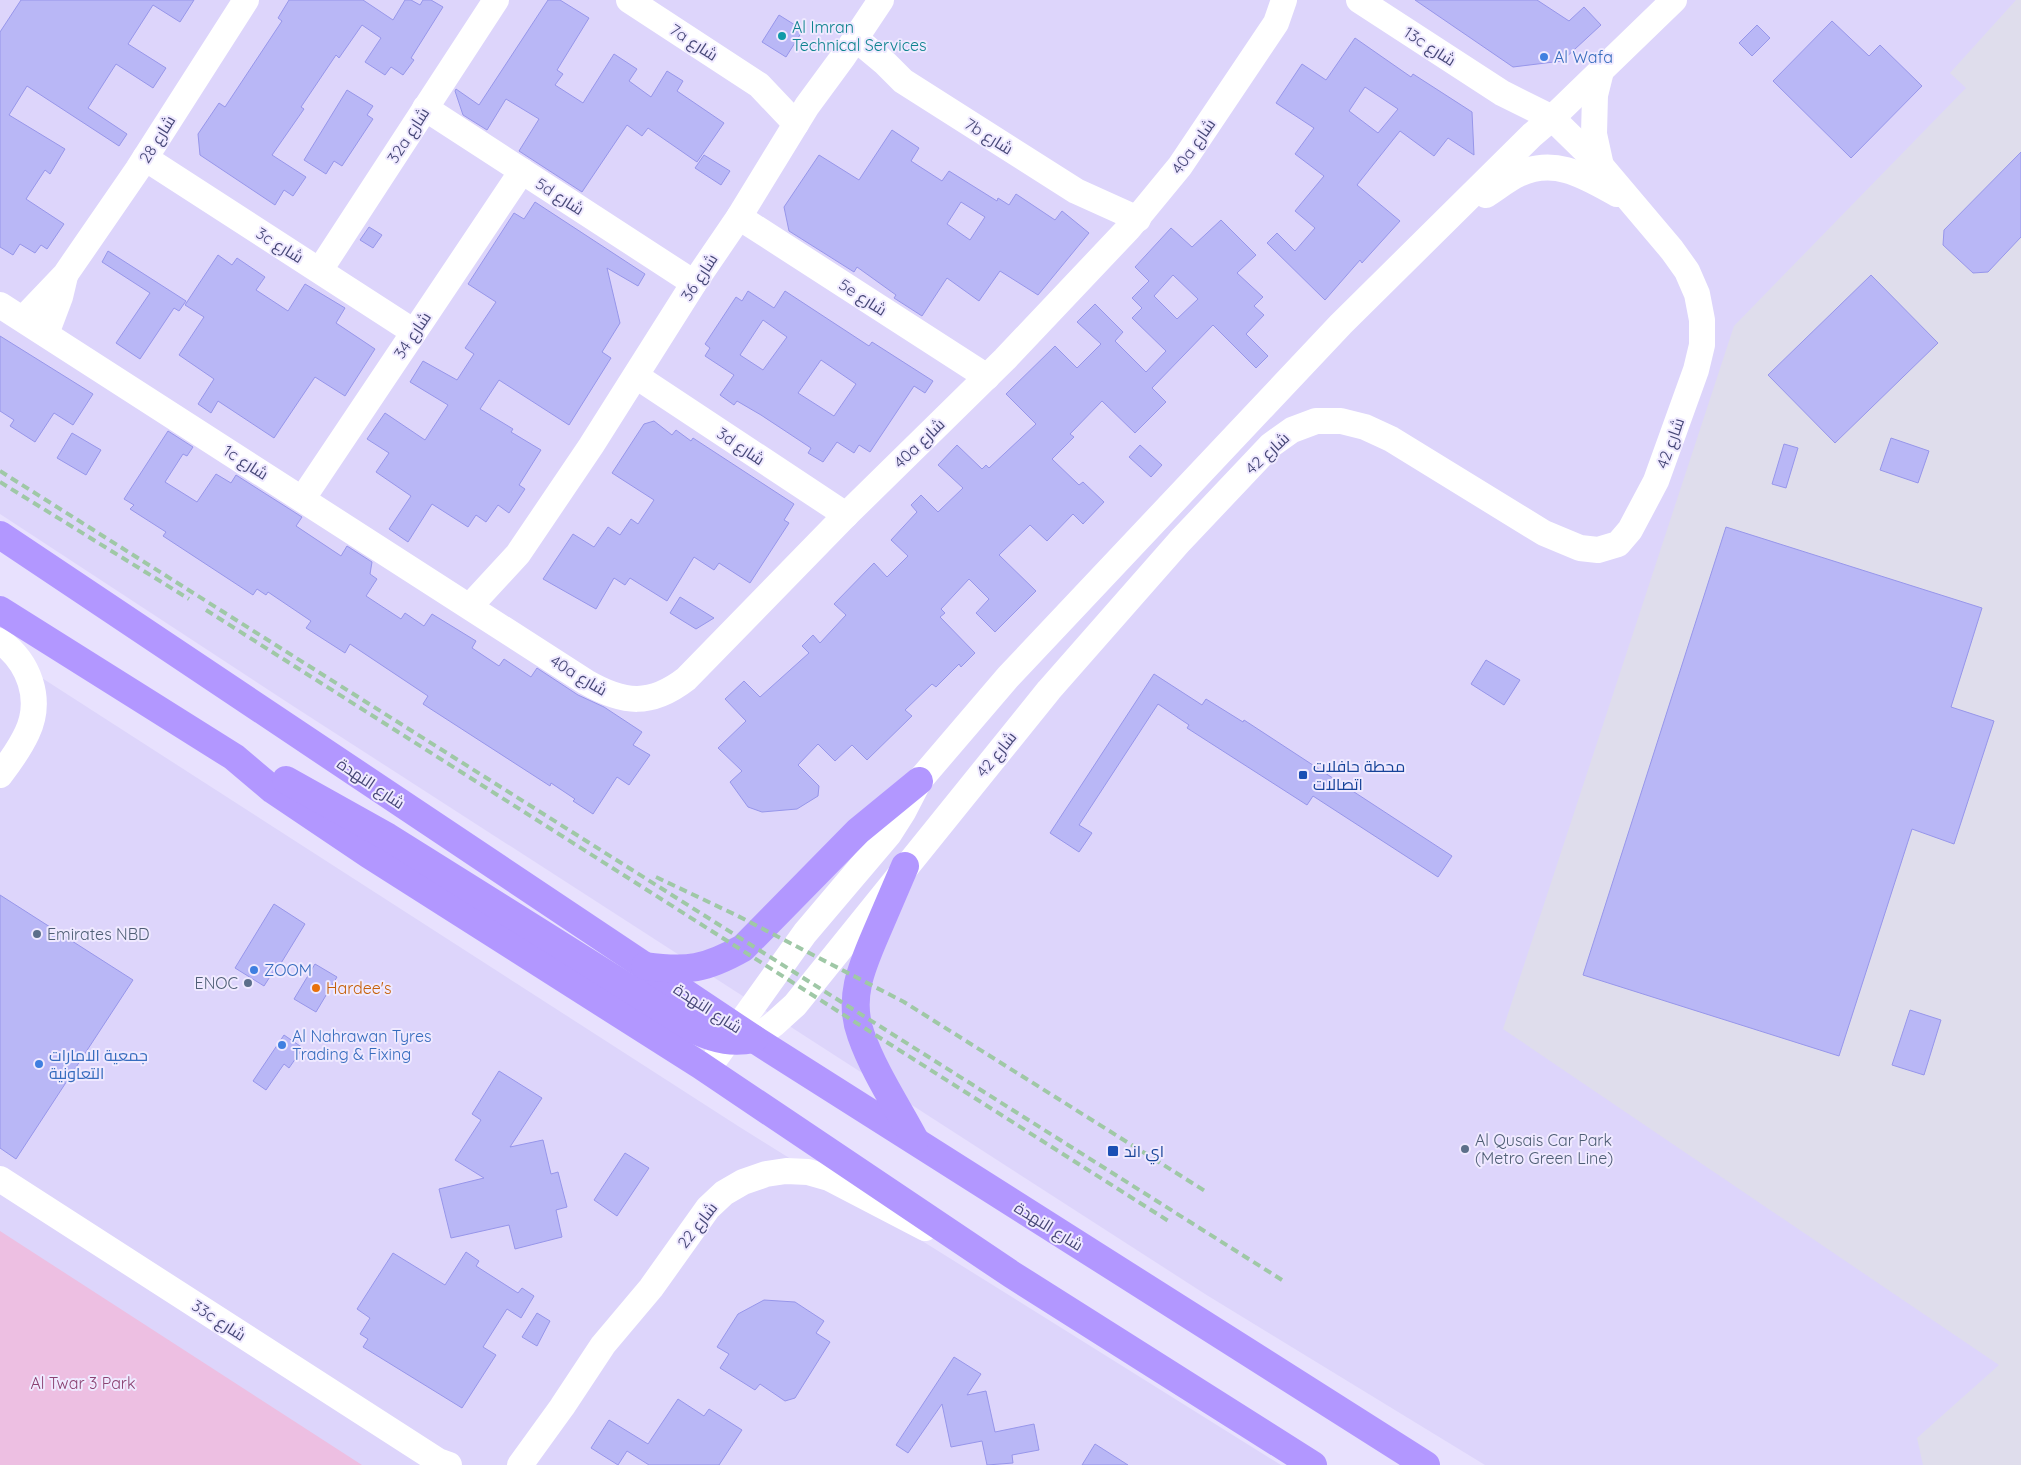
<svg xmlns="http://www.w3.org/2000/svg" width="2021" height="1465" font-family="Quicksand,Cairo,sans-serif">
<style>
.residential{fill:#ddd5fb}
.industrial{fill:#dfddec}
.green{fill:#edbfe2}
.building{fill:#b9b7f6;stroke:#9796ea;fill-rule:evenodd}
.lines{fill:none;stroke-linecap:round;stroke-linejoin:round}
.minor{stroke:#fff;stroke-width:26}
.major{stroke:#b297ff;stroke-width:28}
.rail{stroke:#9fc8a6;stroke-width:4;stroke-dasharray:8 5;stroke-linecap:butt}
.culture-dot{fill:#0f9aa8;stroke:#efe9ff;stroke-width:2}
.shop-dot{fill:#3f7fe0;stroke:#efe9ff;stroke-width:2}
.transit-dot{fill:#1a4fb4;stroke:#efe9ff;stroke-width:2}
.service-dot{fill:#5c6f8a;stroke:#efe9ff;stroke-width:2}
.food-dot{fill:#e8710a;stroke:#efe9ff;stroke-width:2}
.labels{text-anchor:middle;stroke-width:4;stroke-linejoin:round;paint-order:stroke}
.culture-label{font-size:16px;fill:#0d838f;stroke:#efe9ff;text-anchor:start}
.street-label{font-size:16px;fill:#464777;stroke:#efe9ff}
.shop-label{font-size:16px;fill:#366cbe;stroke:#efe9ff;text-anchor:start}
.transit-label{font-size:16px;fill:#164399;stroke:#efe9ff;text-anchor:start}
.service-label{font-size:16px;fill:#4e5e75;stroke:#efe9ff;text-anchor:start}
.food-label{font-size:16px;fill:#c56008;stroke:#efe9ff;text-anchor:start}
.park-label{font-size:16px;fill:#8b4272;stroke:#efe9ff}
</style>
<rect width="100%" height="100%" fill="#e8e1fe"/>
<!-- residential -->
<g class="residential">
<path d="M0,0H2021V1465H1485L1205,1294L293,706L0,514Z"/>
<path d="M0,651L738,1126L1281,1465H0Z"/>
</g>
<!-- industrial -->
<path class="industrial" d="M2016,0H2021V1465H1923L1917,1438L1999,1365L1503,1029L1734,326L1966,88L1950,73Z"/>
<!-- green -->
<path class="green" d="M0,1231L362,1465H0Z"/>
<!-- building -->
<g class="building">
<path d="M21,0H194L180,22L153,5L128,44L166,68L153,88L116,64L88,108L127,134L119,146L27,86L9,115L65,149L50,174L45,170L26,199L64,224L47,249L41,245L35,253L20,244L13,255L0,247V32Z"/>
<path d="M289,0H363L393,20L405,0H411L420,5L423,0H431L443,7L411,58L414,60L403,75L391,67L385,75L365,62L381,38L362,25L339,58L336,55L301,107L304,109L272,155L306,177L293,196L284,190L275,205L200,155L198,134L219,103L225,107L282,21L278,18Z"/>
<path d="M548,0H560L589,18L557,70L563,74L555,85L583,103L614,54L637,69L629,81L651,97L667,71L683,81L677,91L724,123L697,162L648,128L642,136L627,125L582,192L519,151L539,119L506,99L487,130L463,115L455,91L456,89L479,105Z"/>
<path d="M1415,0H1537L1569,21L1584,7L1601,25L1562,61L1513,67Z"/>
<path d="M779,15L803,30L786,57L762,42Z"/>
<path d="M1832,21L1869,56L1880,45L1922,86L1851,158L1773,81Z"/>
<path d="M1757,25L1770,38L1752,56L1739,43Z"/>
<path d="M1355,38L1411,77L1413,74L1472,112L1474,155L1448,138L1434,156L1400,131L1357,185L1400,221L1362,263L1360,260L1325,300L1267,243L1277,233L1295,251L1315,228L1295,211L1324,176L1295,154L1314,128L1276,103L1302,64L1326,80ZM1365,87L1398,109L1378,133L1349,111Z"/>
<path d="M347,90L373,106L367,115L373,119L342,166L334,161L326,174L304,160Z"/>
<path d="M892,130L919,148L911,161L942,181L949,171L997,201L998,198L1009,205L1016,194L1055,220L1062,211L1089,233L1038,295L1000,271L979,301L947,278L922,316L894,298L896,295L857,267L854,272L789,231L784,207L819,155L859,180ZM961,202L985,217L970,240L947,224Z"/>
<path d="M2021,152V237L1988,272L1973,273L1943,245L1944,230Z"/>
<path d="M704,155L730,171L721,185L695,168Z"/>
<path d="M535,202L645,274L638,286L607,268L620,323L602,352L611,358L569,425L499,380L480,409L513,429L511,432L541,450L519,485L525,489L509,513L498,505L486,522L476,515L468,527L432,504L408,542L389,529L411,496L376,472L389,453L367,439L385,413L425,440L448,405L410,382L423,361L457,380L474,354L465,348L496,302L468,284L514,213L524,219Z"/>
<path d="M1221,220L1256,255L1237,273L1263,297L1254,306L1264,315L1246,334L1268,356L1256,368L1213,325L1152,388L1166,402L1135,433L1102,401L1070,434L1074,437L1052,459L1079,485L1083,482L1104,502L1083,524L1073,514L1047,541L1030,525L999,555L1036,591L995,632L976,613L989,599L969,579L941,609L945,613L940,617L975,653L961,667L959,664L936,687L932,684L905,710L912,716L867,760L852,745L835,761L818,744L798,765L819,786L818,796L797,809L762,812L748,807L730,782L742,771L718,748L746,721L725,699L744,681L760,697L809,653L802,646L813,635L820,643L846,615L834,604L874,563L887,577L908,556L891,540L917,512L911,505L921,495L938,512L963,488L938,465L957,445L982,469L986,465L989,468L1036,424L1006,394L1055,346L1077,368L1101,344L1077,322L1095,304L1123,332L1115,341L1146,372L1166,351L1132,318L1142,308L1132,298L1149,281L1135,267L1171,228L1192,247ZM1173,275L1198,299L1177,319L1154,296Z"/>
<path d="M369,227L382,235L373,248L360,240Z"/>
<path d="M108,251L186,301L179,311L174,308L140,359L116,343L150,293L102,262Z"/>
<path d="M218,255L232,265L237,258L265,277L256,290L288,311L305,284L345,308L336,323L375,349L345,396L315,377L274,438L218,401L211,413L198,404L214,379L179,355L204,317L185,305Z"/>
<path d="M1871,275L1938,343L1835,443L1768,375Z"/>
<path d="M748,291L774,308L785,291L869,346L872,342L933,381L925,393L914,386L870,452L859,445L854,453L837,442L823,462L808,453L811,448L761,415L737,401L734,405L720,395L734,375L705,356L710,348L705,344L736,297L742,301ZM763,320L787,337L763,370L740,355ZM821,360L856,384L834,416L798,393Z"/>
<path d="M0,336L93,394L73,425L54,413L35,442L10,426L14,420L0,411Z"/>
<path d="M654,421L672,435L676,430L691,441L693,438L794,504L784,520L789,523L750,583L719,563L714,570L694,557L667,601L630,578L625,585L614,578L596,609L543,579L573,534L594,547L608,527L620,535L631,519L638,524L654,500L612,473L644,424Z"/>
<path d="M168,431L193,447L187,456L183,454L165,482L197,502L216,474L231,483L236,475L302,517L296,526L341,556L347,546L372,562L370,574L377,579L366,596L401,619L405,613L424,626L432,614L476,641L472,648L499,666L504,659L531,677L537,668L578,695L604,707L642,732L633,745L650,755L629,785L617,777L593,814L573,801L575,799L551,783L550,786L423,704L428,696L350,644L345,653L306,628L311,621L268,592L266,595L257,589L253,595L163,536L166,532L130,509L134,505L124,499Z"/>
<path d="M72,433L101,450L86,475L57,458Z"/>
<path d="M1891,438L1929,451L1918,483L1880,470Z"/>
<path d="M1784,444L1798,448L1786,488L1772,484Z"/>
<path d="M1140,445L1162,465L1151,477L1129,457Z"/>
<path d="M1726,527L1982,608L1951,707L1994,721L1954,844L1912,829L1839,1056L1583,975Z"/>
<path d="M680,597L714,618L696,629L670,613Z"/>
<path d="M1486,660L1520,680L1504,705L1471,684Z"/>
<path d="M1154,674L1202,705L1206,699L1243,722L1244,720L1452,856L1438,877L1313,796L1307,805L1187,728L1189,725L1158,704L1079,825L1092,833L1079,852L1050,833Z"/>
<path d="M0,895L133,980L16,1159L0,1148Z"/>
<path d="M274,904L305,924L275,973L273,972L264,986L235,968Z"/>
<path d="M315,964L337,977L316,1012L294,999Z"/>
<path d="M1910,1010L1941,1020L1924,1075L1892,1065Z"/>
<path d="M284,1035L303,1048L289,1068L284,1064L266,1090L253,1081Z"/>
<path d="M499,1071L542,1098L510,1147L543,1140L551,1174L558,1172L567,1207L556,1210L562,1237L515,1249L509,1225L451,1238L439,1189L484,1178L455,1160L481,1120L472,1114Z"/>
<path d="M625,1153L649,1168L617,1216L594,1200Z"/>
<path d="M466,1252L479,1261L476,1266L518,1293L522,1288L534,1296L521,1318L507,1309L483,1347L496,1355L462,1408L363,1347L368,1339L360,1334L370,1318L357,1309L393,1253L445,1285Z"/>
<path d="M764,1300L795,1302L824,1321L816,1333L830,1342L795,1398L785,1401L760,1384L755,1390L720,1368L729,1354L717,1347L738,1314Z"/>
<path d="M537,1313L550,1321L537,1346L522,1337Z"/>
<path d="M954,1357L981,1374L967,1395L986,1391L995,1432L1034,1424L1039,1450L1012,1455L1013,1463L987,1465L982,1441L951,1447L942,1404L908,1453L896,1445Z"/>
<path d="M678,1399L704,1416L709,1409L742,1430L719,1465H649L627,1451L618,1465L591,1448L609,1420L648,1444Z"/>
<path d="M1095,1444L1128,1465H1082Z"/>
</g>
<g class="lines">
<!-- minor -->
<g class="minor">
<path d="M629,0L759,85L796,124"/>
<path d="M855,38L885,63L903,81L1076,191L1138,219"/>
<path d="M1601,71L1595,95L1594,134L1601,166"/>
<path d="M425,108L694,283"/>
<path d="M145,158L414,332"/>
<path d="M1486,195C1497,188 1508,179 1519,174C1556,157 1586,177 1617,194"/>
<path d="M739,217L987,377"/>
<path d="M320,270L496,0"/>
<path d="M0,305L586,682C624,704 651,706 686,679L846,515L1005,359L1129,228L1180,166L1276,23L1284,0"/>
<path d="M23,319L65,275L138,169L246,0"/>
<path d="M46,334L60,297L65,276"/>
<path d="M636,376L846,515"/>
<path d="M303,498L522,171"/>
<path d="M470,606L518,554L591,446L694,283L739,217L807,106L843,57L881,0"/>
<path d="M0,641C29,662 43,699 27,733C20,748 10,762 0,775"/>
<path d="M754,1039L774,1024L795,1005L1049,690L1180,541L1271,445L1292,430L1316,421H1341L1365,427L1391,439L1544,533L1580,548L1598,550L1618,544L1630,530L1656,481L1696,370L1702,345V320L1697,294L1687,271L1672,250L1601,166L1552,118L1502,93L1359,0"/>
<path d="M707,1070L805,933L889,834L903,812L919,781L1008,677L1341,324L1532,135L1552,118L1674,0"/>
<path d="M0,1179L438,1461L449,1465"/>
<path d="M520,1465L562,1407L603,1345L651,1288L708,1208L724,1193L743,1182L766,1174L786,1171L808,1172L829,1178L925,1228"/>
</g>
<!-- major -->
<g class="major">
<path d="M0,535L754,1039L1426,1465"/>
<path d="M0,610L234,757L273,790L368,854L700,1065L1011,1274L1313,1465"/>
<path d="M286,780L388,837L697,1031C717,1040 733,1043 754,1039"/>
<path d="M905,866C896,887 887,908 878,929C863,964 847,997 861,1035C874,1072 897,1106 915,1140"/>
<path d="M645,966C687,972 706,969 743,948L858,831L919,781"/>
</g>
<!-- rail -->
<g class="rail">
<path d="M0,471L1282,1280"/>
<path d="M0,482L189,599"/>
<path d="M206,610L1170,1222"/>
<path d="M656,877L736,915L904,1002L1205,1191"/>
</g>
</g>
<!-- markers -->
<circle class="culture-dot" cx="782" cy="36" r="5"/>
<g class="shop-dot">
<circle cx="1544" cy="57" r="5"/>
<circle cx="254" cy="970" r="5"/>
<circle cx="282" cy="1045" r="5"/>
<circle cx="39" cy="1064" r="5"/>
</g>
<g class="transit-dot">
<rect x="1298" y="770" width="10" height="10" rx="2.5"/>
<rect x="1107" y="1145" width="12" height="12" rx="2.5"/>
</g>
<g class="service-dot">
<circle cx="37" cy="934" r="5"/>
<circle cx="248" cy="983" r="5"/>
<circle cx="1465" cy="1149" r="5"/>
</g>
<circle class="food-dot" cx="316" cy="988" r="5"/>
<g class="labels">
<!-- culture labels -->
<g class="culture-label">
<text x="792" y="33">Al Imran<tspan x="792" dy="18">Technical Services</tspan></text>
</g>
<!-- street labels -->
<g class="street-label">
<text transform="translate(694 42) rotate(33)" y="6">7a شارع</text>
<text transform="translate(1430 46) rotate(33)" y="6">13c شارع</text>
<text transform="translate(408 135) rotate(-57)" y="6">32a شارع</text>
<text transform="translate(989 136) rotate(32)" y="6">7b شارع</text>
<text transform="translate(157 139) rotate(-58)" y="6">شارع 28</text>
<text transform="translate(1193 146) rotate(-55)" y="6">40a شارع</text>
<text transform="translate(560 196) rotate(33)" y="6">5d شارع</text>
<text transform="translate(280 245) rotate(32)" y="6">3c شارع</text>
<text transform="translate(699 277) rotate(-57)" y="6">شارع 36</text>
<text transform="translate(863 297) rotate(33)" y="6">5e شارع</text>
<text transform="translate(412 335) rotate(-56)" y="6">شارع 34</text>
<text transform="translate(919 443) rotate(-44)" y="6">40a شارع</text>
<text transform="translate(1670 443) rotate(-70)" y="6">شارع 42</text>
<text transform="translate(741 446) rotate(34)" y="6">3d شارع</text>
<text transform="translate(1267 453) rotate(-43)" y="6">شارع 42</text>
<text transform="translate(246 462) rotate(33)" y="6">1c شارع</text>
<text transform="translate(579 675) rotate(31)" y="6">40a شارع</text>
<text transform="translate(996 754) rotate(-51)" y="6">شارع 42</text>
<text transform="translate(371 783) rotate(34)" y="6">شارع النهدة</text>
<text transform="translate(708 1008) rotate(33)" y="6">شارع النهدة</text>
<text transform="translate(697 1225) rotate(-52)" y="6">شارع 22</text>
<text transform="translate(1049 1226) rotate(32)" y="6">شارع النهدة</text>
<text transform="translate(219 1320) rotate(33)" y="6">33c شارع</text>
</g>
<!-- shop labels -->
<g class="shop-label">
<text x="1554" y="63">Al Wafa</text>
<text x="264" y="976">ZOOM</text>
<text x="292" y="1042">Al Nahrawan Tyres<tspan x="292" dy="18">Trading &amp; Fixing</tspan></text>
<text x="49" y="1061">جمعية الامارات<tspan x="49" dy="18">التعاونية</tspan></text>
</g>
<!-- transit labels -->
<g class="transit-label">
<text x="1313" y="772">محطة حافلات<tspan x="1313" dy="18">اتصالات</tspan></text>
<text x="1124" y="1157">اي اند</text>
</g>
<!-- service labels -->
<g class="service-label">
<text x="47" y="940">Emirates NBD</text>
<text x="238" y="989" text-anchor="end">ENOC</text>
<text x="1475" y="1146">Al Qusais Car Park<tspan x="1475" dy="18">(Metro Green Line)</tspan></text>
</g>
<!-- food labels -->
<g class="food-label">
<text x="326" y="994">Hardee's</text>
</g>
<!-- park labels -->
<g class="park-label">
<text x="83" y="1389">Al Twar 3 Park</text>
</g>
</g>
</svg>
